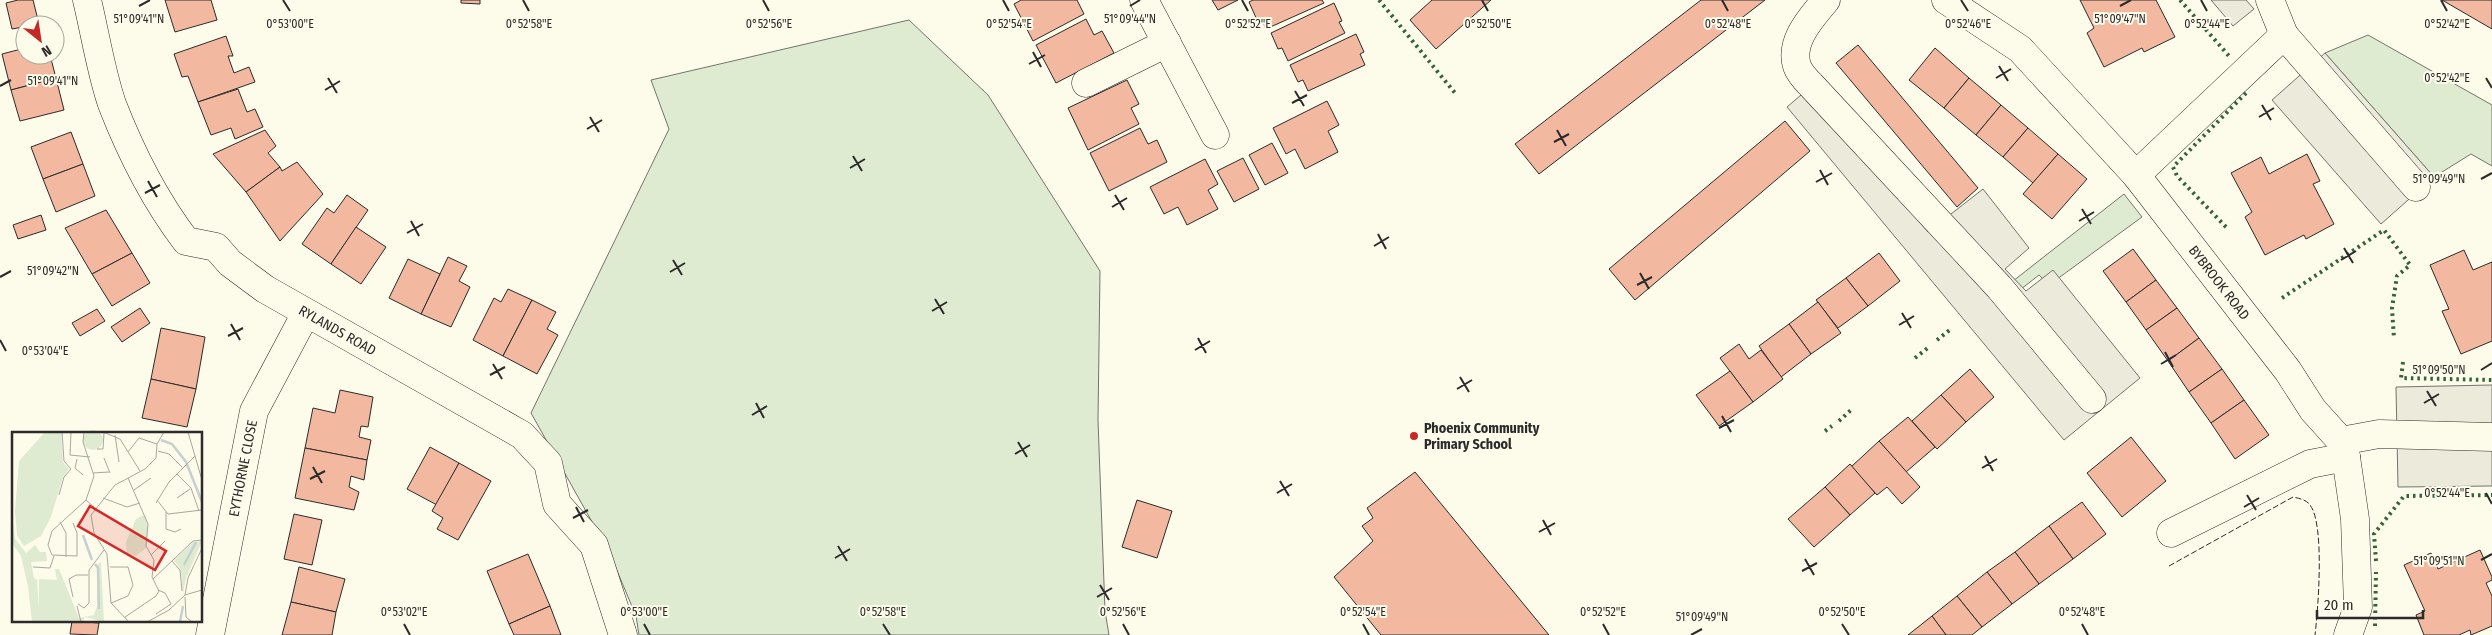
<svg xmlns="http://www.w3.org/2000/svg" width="2492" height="635" font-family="'Fira Sans Condensed',sans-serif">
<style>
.green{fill:#deebd1;stroke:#74746e}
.parking{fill:#eceadb;stroke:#74746e}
.building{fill:#f2b8a0;stroke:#2b2b2b}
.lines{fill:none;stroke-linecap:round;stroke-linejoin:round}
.minor-casing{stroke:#2b2b2b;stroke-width:29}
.minor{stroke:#fdfbea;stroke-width:28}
.hedge{stroke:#34623c;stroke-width:4;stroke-dasharray:2.5 4;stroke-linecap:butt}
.fence{stroke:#2b2b2b;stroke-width:1;stroke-dasharray:6 2.5;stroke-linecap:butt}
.ticks{fill:none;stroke:#2b2b2b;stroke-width:2}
.poi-dot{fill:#c62828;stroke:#fdfbea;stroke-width:2}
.labels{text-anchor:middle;stroke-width:4;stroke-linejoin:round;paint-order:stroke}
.street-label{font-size:14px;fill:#2b2b2b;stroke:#fdfbea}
.poi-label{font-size:14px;font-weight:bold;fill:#2b2b2b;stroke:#fdfbea;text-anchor:start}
.inset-river{fill:none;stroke:#c7d0d0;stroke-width:2.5}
.inset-road{fill:none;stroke:#a9a89e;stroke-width:1}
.view{fill:#d62828;fill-opacity:0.15;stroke:#d62828;stroke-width:2.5}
.inset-edge{fill:none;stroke:#2b2b2b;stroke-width:2.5}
.ticks-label{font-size:12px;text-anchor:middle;fill:#2b2b2b;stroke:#fdfbea;stroke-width:4;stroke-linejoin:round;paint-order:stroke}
</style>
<rect width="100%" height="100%" fill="#fdfbea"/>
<!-- green -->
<g class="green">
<path d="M909,20L988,95L1100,271L1098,420L1105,611L1109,635H639L636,616L610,554L531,413L669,129L651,80Z"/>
<path d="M2368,35L2492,105V166L2471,154L2434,177L2325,53Z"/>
<path d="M2124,194L2142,217L2049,285L2039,275L2016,293L2008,285Z"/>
</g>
<!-- parking -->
<g class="parking">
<path d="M2211,0H2246L2254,9L2233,26Z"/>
<path d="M2325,53L2434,177L2381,224L2272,100Z"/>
<path d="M1808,89L1928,232L1983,189L2029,248L2005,269L2026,291L2053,270L2140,378L2064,440L1787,107Z"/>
<path d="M2492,385V486L2398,487L2396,387Z"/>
</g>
<!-- building -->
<g class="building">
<path d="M18,0H33L39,24L12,29L6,3Z"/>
<path d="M165,0H211L217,20L175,32Z"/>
<path d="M461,0H480V4L461,3Z"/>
<path d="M1021,0H1077L1084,14L1033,41L1014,4Z"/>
<path d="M1212,0H1238L1218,10Z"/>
<path d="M1253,0H1322L1324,3L1266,29L1261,18L1257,20L1249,2Z"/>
<path d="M1432,0H1491L1436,49L1410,20Z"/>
<path d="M1701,0H1765L1539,174L1515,144Z"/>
<path d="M2080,0H2156L2175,37L2144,52L2142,48L2104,67L2087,33L2094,28Z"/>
<path d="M2442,0H2492V29Z"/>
<path d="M1334,3L1342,21L1339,22L1345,33L1288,61L1282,48L1278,49L1271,33Z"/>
<path d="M1086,19L1094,35L1102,31L1114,53L1056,83L1036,45Z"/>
<path d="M1356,34L1364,52L1360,54L1365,65L1308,91L1303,80L1298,82L1290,65Z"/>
<path d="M226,36L233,56H228L234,73L249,67L255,82L198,102L188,76L182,77L174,54Z"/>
<path d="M1858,45L1978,188L1957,207L1836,63Z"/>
<path d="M25,48V55H50L56,78L11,90L2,54Z"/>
<path d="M1935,48L1969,78L1944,108L1909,80Z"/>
<path d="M56,78L64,110L20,121L11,90Z"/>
<path d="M1969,78L2001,105L1976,135L1944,108Z"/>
<path d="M1127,80L1139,104L1131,108L1139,124L1088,150L1068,108Z"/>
<path d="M238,89L247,112L255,109L263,127L235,139L231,128L211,135L198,102Z"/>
<path d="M1327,101L1339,125L1328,131L1338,152L1305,169L1295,149L1286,154L1273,128Z"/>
<path d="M2001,105L2028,128L2003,157L1976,135Z"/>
<path d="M1785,121L1810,151L1635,300L1609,269Z"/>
<path d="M1140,128L1148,144L1157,140L1167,162L1109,191L1090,153Z"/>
<path d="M2028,128L2058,154L2033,183L2003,157Z"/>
<path d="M265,130L276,146L268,153L280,167L246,192L213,154Z"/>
<path d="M71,132L83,164L43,179L31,147Z"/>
<path d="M1272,143L1288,173L1265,185L1249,155Z"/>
<path d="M2058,154L2087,179L2052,219L2023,194Z"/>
<path d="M2307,154L2320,181L2313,184L2334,224L2306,239L2304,235L2265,255L2245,217L2252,212L2231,173L2261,157L2269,174Z"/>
<path d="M1243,158L1259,189L1234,202L1217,171Z"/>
<path d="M1205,159L1218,184L1208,190L1218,209L1187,225L1178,207L1164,214L1150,187Z"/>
<path d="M297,162L323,194L280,241L246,192L280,167L282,171Z"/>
<path d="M83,164L95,196L56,212L43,179Z"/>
<path d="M347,195L368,210L331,264L302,244L327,208L334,213Z"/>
<path d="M106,210L132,253L92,274L65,228Z"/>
<path d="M41,215L46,230L18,239L13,225Z"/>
<path d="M356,227L386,247L361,284L331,264Z"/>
<path d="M2133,249L2156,280L2126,302L2103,271Z"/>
<path d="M2464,250L2473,270L2492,262V341L2461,354L2442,311L2449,309L2430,265Z"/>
<path d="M132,253L150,283L112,306L92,274Z"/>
<path d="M1879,253L1900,281L1868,306L1846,278Z"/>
<path d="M448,257L467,266L459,281L470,287L451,327L421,314Z"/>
<path d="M408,259L440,274L421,314L389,298Z"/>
<path d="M1846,278L1868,306L1838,328L1816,300Z"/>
<path d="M2156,280L2177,308L2146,330L2126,302Z"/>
<path d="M508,289L532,300L503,356L473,340L494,298L501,302Z"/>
<path d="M532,300L556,312L547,329L558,335L537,374L503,356Z"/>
<path d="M1818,302L1841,333L1811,354L1789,324Z"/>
<path d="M140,308L150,323L122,342L111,327Z"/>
<path d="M2177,308L2199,338L2168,361L2146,330Z"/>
<path d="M97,309L105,321L80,336L72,323Z"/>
<path d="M1789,324L1811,354L1781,377L1759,346Z"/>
<path d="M161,328L205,337L196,389L151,379Z"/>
<path d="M2199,338L2222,369L2189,392L2168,361Z"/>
<path d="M1739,344L1749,359L1761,350L1783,379L1753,402L1720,358Z"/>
<path d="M1970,369L1994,397L1966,422L1941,395Z"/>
<path d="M2222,369L2244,400L2211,423L2189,392Z"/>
<path d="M1730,371L1753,402L1719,426L1696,395Z"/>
<path d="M151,379L196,389L187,427L142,418Z"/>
<path d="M340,390L373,397L368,427L361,426L359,437L371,440L367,460L305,448L313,408L335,413Z"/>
<path d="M1941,395L1966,422L1937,449L1912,421Z"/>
<path d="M2244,400L2269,435L2235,459L2211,423Z"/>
<path d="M1908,417L1935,447L1906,472L1879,441Z"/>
<path d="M2131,437L2166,481L2122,517L2087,473Z"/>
<path d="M1879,441L1920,487L1902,504L1887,487L1877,495L1851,467Z"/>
<path d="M430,447L459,463L437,505L407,489Z"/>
<path d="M305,448L367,460L364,480L351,476L349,487L359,492L354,510L295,498Z"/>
<path d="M459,463L491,481L458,540L437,529L443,518L432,511Z"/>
<path d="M1850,464L1875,493L1850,515L1825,487Z"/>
<path d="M1415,472L1549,635H1381L1334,577L1373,541L1362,526L1373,518L1367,508Z"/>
<path d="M1825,487L1850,515L1814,547L1788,519Z"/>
<path d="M1137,500L1172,511L1157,558L1122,547Z"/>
<path d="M2082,502L2106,534L2073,559L2049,526Z"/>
<path d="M294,514L322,520L312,565L284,559Z"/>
<path d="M2049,526L2073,559L2039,584L2015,552Z"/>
<path d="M2480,550L2492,577V580L2486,583L2492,596V626L2471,635L2470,630L2459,635H2424L2416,615L2425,611L2404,565L2431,553L2438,569Z"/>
<path d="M2015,552L2039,584L2012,604L1987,572Z"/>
<path d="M528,554L550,606L509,624L487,571Z"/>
<path d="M299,567L345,579L336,612L291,602Z"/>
<path d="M1987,572L2012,604L1982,627L1957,596Z"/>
<path d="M1957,596L1982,627L1972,635H1946L1932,616Z"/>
<path d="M291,602L336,612L332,635H282Z"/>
<path d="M550,606L561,635H514L509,624Z"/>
<path d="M1932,616L1946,635H1908Z"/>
<path d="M72,621L99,623L97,635L70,634Z"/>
</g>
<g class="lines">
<defs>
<g id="minor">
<path id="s1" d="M87,0C95,33 101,72 112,104C131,153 154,199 186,241L216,247L230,263L265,289L522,435L548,463L557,504L594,545L623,635"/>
<path d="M1144,0L1215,135"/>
<path d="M1826,0C1812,17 1789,41 1797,66C1799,72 1806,80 1811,85L1999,287L2092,399"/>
<path id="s2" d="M1946,0L2020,49L2136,175L2288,371L2313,410L2341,441L2346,457L2355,519L2358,607L2348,635"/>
<path d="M2270,0L2284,35L2416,187"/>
<path d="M1086,83L1167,43"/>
<path d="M2136,175L2284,35"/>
<path d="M2341,441L2379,434L2492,437"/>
<path d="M2171,533L2310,464L2346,457"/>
<path id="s3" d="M210,635L254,411L306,313"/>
</g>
</defs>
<!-- minor casing -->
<use href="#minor" class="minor-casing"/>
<!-- minor -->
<use href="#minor" class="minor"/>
<!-- hedge -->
<g class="hedge">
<path d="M1379,0L1455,93"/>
<path d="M2180,0L2229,56"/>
<path d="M2226,227L2177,176L2173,167L2247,92"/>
<path d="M2282,298L2384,230L2410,265L2397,276L2392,308L2394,339"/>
<path d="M1937,340L1951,329"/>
<path d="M1915,358L1929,347"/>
<path d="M2403,362L2401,378L2492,380"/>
<path d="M1839,421L1851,410"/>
<path d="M1825,431L1832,426"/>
<path d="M2376,561L2374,534L2404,496L2492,495"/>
<path d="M2375,626L2376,572"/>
</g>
<!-- fence -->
<path class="fence" d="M2169,566L2293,497C2298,498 2307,500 2310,505C2325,524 2318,610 2315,635"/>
</g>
<!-- ticks -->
<path class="ticks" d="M283,0L290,11M523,0L529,11M763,0L769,11M1003,0L1009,11M1242,0L1248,11M1482,0L1488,11M1722,0L1728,11M1961,0L1968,11M2201,0L2207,11M2441,0L2447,11M139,6L150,0M1130,6L1140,0M2120,6L2131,0M1033,52L1041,67M1029,64L1045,55M1999,66L2008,81M328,78L337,93M1996,78L2011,69M2486,78L2492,88M0,86L11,80M325,90L340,81M1295,91L1304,106M1292,103L1307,95M2262,105L2271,120M590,117L599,132M2259,117L2274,108M587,129L602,120M1557,130L1566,146M1554,142L1569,134M853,156L862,171M850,168L865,159M1820,170L1828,185M2481,179L2492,173M148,181L157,197M1816,182L1832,173M145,193L160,185M1115,195L1124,210M1112,207L1127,198M2082,209L2091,224M411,221L419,236M2079,221L2094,212M407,233L423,224M1378,234L1386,249M1374,246L1389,237M2344,248L2353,263M673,260L682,275M2341,260L2356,251M670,272L685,263M1640,273L1649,289M0,277L11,271M1637,285L1652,277M935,299L944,314M932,311L947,302M1902,313L1911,328M231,324L240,340M1899,325L1914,316M228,336L243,328M1198,338L1206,353M0,340L6,351M1195,350L1210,341M2165,352L2173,367M493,364L502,379M2161,364L2176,355M2481,370L2492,363M490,375L505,367M1460,377L1469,392M1457,389L1472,380M2427,391L2436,406M756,403L764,418M2424,403L2439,394M752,415L767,406M1722,416L1731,432M1719,428L1734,420M1018,442L1027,457M1015,454L1030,445M1985,456L1993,471M313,467L322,483M1982,468L1997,459M310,479L325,471M1280,481L1289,496M1277,493L1292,484M2486,493L2492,504M2247,495L2256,510M576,507L584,522M2244,507L2259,498M573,518L588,510M1543,520L1551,535M1539,532L1555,523M838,546L847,561M835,558L850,549M1805,559L1814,575M2481,560L2492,554M1802,571L1817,563M1100,585L1109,600M1097,597L1112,588M404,624L410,635M644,624L650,635M883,624L890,635M1123,624L1129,635M1363,624L1369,635M1603,624L1609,635M1842,624L1849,635M2082,624L2088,635M1691,635L1702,629"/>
<!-- markers -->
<circle class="poi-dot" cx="1414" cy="436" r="5"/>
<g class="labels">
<!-- street labels -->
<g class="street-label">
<text dy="5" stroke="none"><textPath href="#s2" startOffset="396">BYBROOK ROAD</textPath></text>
<text dy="5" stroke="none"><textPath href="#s1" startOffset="442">RYLANDS ROAD</textPath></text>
<text dy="5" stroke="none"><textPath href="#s3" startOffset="170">EYTHORNE CLOSE</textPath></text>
</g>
<!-- poi labels -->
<g class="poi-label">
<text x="1424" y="433">Phoenix Community<tspan x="1424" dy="16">Primary School</tspan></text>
</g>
</g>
<!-- overview -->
<g transform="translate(12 432)">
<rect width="190" height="190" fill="#fdfbea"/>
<path d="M71 8a10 10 0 1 1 20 0a10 10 0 1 1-20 0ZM33,0H49L51,30L57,37L51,45L39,85L29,104L12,114L5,103L3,79L7,29ZM0,83L3,107L14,121L23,113L28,120H34L35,129L19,130L22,146L25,148L27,176V147L45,148L43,137H47L67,186L82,183L85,174V133L89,130L92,190L73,185L70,190H20L16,154L9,124L0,111ZM132,83L136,94L134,116L124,124L115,122L114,110L124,87ZM190,109L174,146L171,162L169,138L162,128L181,110Z" fill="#deebd1"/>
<path class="inset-river" d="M149,8L160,12L174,30L190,70M71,103L80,128M83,132L86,136L87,177M172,133L184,110M168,190L171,174"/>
<path class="inset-road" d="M59,0L58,23L78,25M72,0L71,10L82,44L74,68L83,76M91,0L108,7L128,39M176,0L190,48M103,3L107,30M85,17H91L92,1M146,19L157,22L170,35M116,20L127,6L145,12M92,26L98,41M65,27L63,36L71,43M81,41L97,40M165,42L179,56L187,79M122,58L139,46M47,63L52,45L59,37L52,29L50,0M91,66L115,75L128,71M165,66L178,57M145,68L156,82L190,78M144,71L157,50L183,24M154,80V97L163,100L169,97M48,90L54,101V125M61,91L65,101V124L40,123L36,113L40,99L74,68M139,123L153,109M160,129L168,138L170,159M21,135L38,136L42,124M98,135H116L121,153L116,164L99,171M141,147L181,109L190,108M173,163L176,146L190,116M61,165L57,147L64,143H76M173,165L174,185L180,190M66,172L72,176L77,171V138L92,118M65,174L69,190M144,182L159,172L153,161L146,158M113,185L144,164L147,159L140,145L142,128L134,114L136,92L116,46M117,190L99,171L95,122L82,101L79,83L103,53L133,37L144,26L145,12L152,0M135,190L157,178L173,163L190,158"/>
<path class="view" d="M78,74L154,119L143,138L66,94Z"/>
<rect width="190" height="190" class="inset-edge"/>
</g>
<g class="ticks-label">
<text x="139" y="23">51°09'41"N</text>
<text x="1130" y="23">51°09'44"N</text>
<text x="2120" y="23">51°09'47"N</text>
<text x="2447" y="28">0°52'42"E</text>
<text x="290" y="28">0°53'00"E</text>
<text x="529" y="28">0°52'58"E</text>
<text x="769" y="28">0°52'56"E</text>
<text x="1009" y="28">0°52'54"E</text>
<text x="1248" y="28">0°52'52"E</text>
<text x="1488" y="28">0°52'50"E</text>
<text x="1728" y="28">0°52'48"E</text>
<text x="1968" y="28">0°52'46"E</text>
<text x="2207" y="28">0°52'44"E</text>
<text x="2447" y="82">0°52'42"E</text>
<text x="53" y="85">51°09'41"N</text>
<text x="2439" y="183">51°09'49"N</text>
<text x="53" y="275">51°09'42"N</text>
<text x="45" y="355">0°53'04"E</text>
<text x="2439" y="374">51°09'50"N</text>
<text x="2447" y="497">0°52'44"E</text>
<text x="2439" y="565">51°09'51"N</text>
<text x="404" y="616">0°53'02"E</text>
<text x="644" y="616">0°53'00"E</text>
<text x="883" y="616">0°52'58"E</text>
<text x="1123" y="616">0°52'56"E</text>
<text x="1363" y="616">0°52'54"E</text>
<text x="1603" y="616">0°52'52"E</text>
<text x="1842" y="616">0°52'50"E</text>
<text x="2082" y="616">0°52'48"E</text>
<text x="1702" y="621">51°09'49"N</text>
</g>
<!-- north arrow -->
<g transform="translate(40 40) rotate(150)"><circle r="24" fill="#fdfbea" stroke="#a9a89e"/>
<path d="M0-4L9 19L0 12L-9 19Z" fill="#c62828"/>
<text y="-8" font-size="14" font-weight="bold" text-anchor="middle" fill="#2b2b2b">N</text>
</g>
<!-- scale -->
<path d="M2317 610v8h106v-8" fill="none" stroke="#2b2b2b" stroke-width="2.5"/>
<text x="2324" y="610" font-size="15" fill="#2b2b2b" stroke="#fdfbea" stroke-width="4" paint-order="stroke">20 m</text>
</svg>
